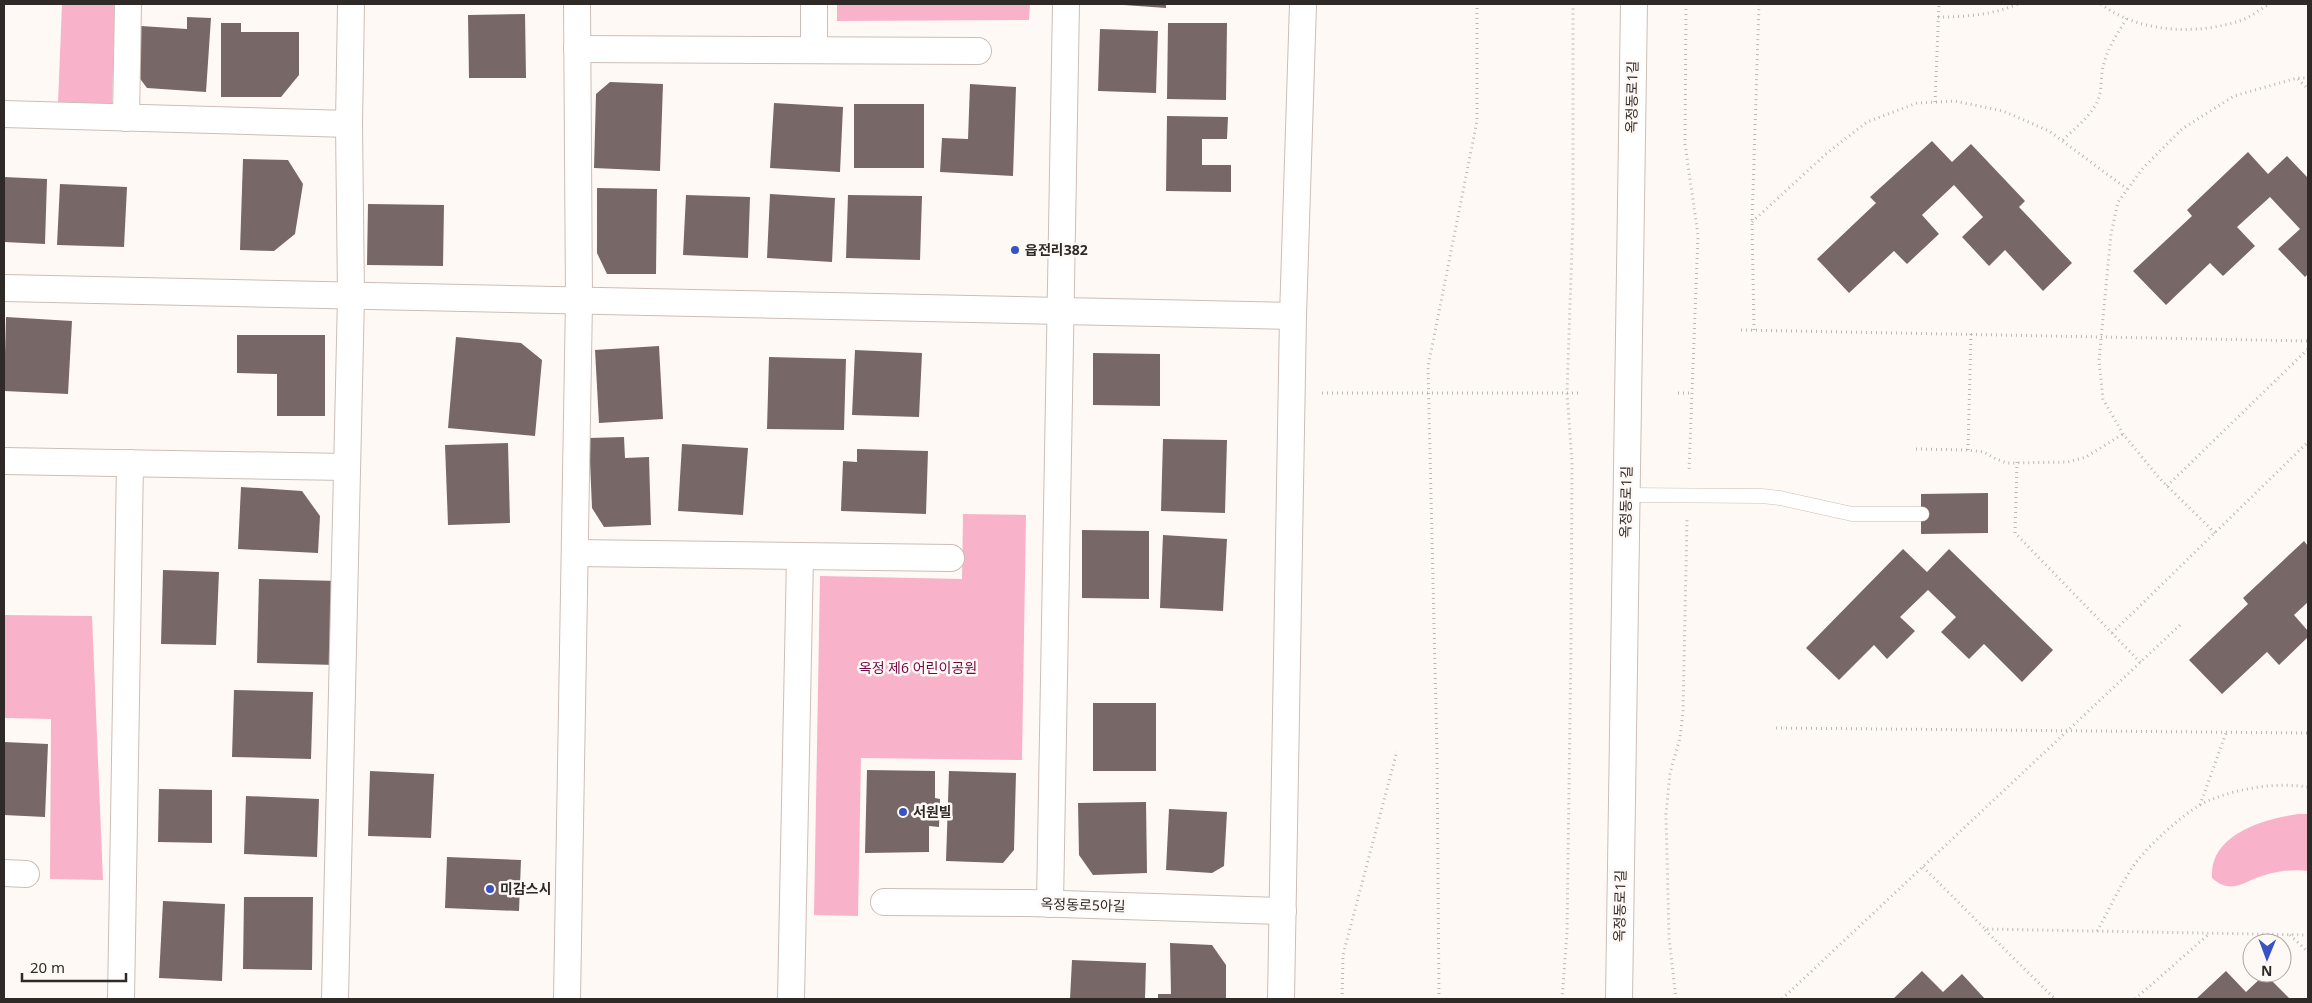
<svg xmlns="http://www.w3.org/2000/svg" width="2312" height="1003" font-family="'Noto Sans','Noto Sans KR',sans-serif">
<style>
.green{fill:#f8b3cb}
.building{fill:#776867}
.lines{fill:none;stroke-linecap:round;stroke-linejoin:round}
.lane-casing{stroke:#cbbeb6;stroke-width:15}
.street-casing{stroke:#cbbeb6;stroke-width:28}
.path{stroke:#bdb7b4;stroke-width:3;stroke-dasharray:1 4;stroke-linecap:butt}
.lane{stroke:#fff;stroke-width:14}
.street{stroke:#fff;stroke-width:26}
.poi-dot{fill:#3652c4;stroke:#fff9f6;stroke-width:2}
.labels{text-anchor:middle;stroke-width:5;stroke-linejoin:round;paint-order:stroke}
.street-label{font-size:14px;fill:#2f2a27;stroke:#fff9f6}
.poi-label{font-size:14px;font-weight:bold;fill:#2f2a27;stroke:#fff9f6;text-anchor:start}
.park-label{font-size:14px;fill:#730941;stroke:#fff9f6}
</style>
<rect width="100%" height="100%" fill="#fff9f6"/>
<!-- green -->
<g class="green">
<path d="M62,4H115L112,106L58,103Z"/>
<path d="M837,4H1030L1029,20L837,21Z"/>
<path d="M963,514L1026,515L1022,760L861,758L858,916L814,915L820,576L962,579Z"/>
<path d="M4,615L92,616L103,880L50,879L51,719L4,718Z"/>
<path d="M2298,814H2308V871C2293,869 2277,871 2262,876C2242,882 2232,895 2212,878C2209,834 2264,819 2298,814Z"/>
</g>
<!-- building -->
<g class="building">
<path d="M1110,4H1166V8Z"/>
<path d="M525,14L526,78H469L468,15Z"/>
<path d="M187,17L211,18L206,92L147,88L138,76L141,26L187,29Z"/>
<path d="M221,23H241V32H299V75L281,97H221Z"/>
<path d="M1168,23H1227L1226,100L1167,99Z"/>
<path d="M1100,29L1158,31L1156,93L1098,91Z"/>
<path d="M610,82L663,84L660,171L594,168L596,94Z"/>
<path d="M970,84L1016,87L1013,176L940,172L942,138L968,139Z"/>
<path d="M774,103L843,107L840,172L770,168Z"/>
<rect x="854" y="104" width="70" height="64"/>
<path d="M1167,116L1228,117L1227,139H1202V165H1231V192L1166,191Z"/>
<path d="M1932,141L1952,162L1971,144L2025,201L2019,207L2072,263L2043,291L2005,250L1989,266L1962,237L1983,217L1954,185L1922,215L1939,234L1907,264L1894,251L1849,293L1817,259L1876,203L1870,197Z"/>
<path d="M2248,152L2268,174L2287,156L2308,178V274L2305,277L2278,249L2300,229L2270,197L2237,227L2255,246L2223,276L2210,263L2166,305L2133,271L2192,216L2187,210Z"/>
<path d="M243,159L288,160L303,184L295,234L274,251L240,250Z"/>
<path d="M4,177L47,179L45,244L4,242Z"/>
<path d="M60,184L127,187L124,247L57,245Z"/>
<path d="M597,188L657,189L656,274H607L597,253Z"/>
<path d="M770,194L835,198L832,262L767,258Z"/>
<path d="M686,195L750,197L748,258L683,255Z"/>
<path d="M848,195L922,196L920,260L846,258Z"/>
<path d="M368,204L444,205L443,266L367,265Z"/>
<path d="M6,317L72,321L68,394L4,391Z"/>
<path d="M237,335H325V416H277V374L237,373Z"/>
<path d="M456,337L521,343L542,360L535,436L448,428Z"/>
<path d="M659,346L663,419L599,423L595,350Z"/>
<path d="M855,350L922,353L919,417L852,415Z"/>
<path d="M1093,353L1160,354V406L1093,405Z"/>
<path d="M769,357L846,359L844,430L767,429Z"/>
<path d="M624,437L625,458L649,457L651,525L604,527L592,508L589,438Z"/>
<path d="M1163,439L1227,440L1225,513L1161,511Z"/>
<path d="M508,443L510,523L448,525L445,445Z"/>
<path d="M682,444L748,448L743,515L678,511Z"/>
<path d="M857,449L928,451L926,514L841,511L843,461L857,462Z"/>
<path d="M241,487L302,491L320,516L318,553L238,549Z"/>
<path d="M1988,493V533L1921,534V494Z"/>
<path d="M1082,530L1149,531V599L1082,598Z"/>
<path d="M1163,535L1227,539L1223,611L1160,608Z"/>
<path d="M2304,541L2308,546V602L2294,615L2308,631V637L2279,665L2267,652L2222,694L2189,660L2248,604L2243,598Z"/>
<path d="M1903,549L1927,572L1949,549L2053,650L2022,682L1984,644L1969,659L1941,632L1956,617L1928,590L1900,617L1915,631L1887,659L1874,645L1839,680L1806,648Z"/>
<path d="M163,570L219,572L216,645L161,644Z"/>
<path d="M259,579L338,581L336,665L257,663Z"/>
<path d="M234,690L313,692L311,759L232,757Z"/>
<rect x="1093" y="703" width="63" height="68"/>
<path d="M4,742L48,744L45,817L4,815Z"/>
<path d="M867,770L935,771V798L940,799L939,827L929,826V852L865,853Z"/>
<path d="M370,771L434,774L431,838L368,836Z"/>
<path d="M949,771L1016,773L1014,850L1003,863L946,861Z"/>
<path d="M159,789L212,790V843L158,842Z"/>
<path d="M246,796L319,799L317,857L244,854Z"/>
<path d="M1146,802L1147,873L1093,875L1079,855L1078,803Z"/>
<path d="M1169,809L1227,812L1224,866L1212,873L1166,870Z"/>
<path d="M447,857L521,860L519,911L445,908Z"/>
<path d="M244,897H313L312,970L243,969Z"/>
<path d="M163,901L225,904L222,981L159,978Z"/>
<path d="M1170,943L1212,945L1226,965V999H1158V994H1171Z"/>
<path d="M1072,960L1146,963L1145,999H1070Z"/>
<path d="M1922,971L1943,992L1962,974L1985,999H1893Z"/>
<path d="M2226,971L2246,992L2265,974L2290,999H2196Z"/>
</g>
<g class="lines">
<defs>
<path id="lane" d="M1627,495L1762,496L1780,498L1852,514H1922"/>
<g id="street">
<path d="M577,49L978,51"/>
<path d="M814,50V4"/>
<path d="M4,114L349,124"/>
<path d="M126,118L128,4"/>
<path d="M4,288L1293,316"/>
<path d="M4,461L347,467"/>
<path d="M575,553L951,558"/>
<path d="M4,873L26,874"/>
<path d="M884,902L1029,903L1283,911"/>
<path d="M1050,904L1066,4"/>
<path d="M121,999L130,463"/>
<path d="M335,999L351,296L349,124L351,4"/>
<path d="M567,999L579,301L577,4"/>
<path d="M791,999L800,557"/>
<path d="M1281,999L1293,316L1303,4"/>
<path d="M1619,999L1634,4"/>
</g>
</defs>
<!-- lane casing -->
<use href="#lane" class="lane-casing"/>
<!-- street casing -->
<use href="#street" class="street-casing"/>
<!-- path -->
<g class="path">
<path d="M1686,4L1685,144L1698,235L1689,471"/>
<path d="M2101,4C2138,33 2197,35 2239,21C2250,18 2260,9 2270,4"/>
<path d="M1938,17C1966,17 1992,15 2018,4"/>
<path d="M2298,79L2308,89"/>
<path d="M1935,102L1939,4"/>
<path d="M2063,140C2074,129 2087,119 2095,106C2103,93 2100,80 2103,67C2107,49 2117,34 2127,18"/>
<path d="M1752,222L1827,153L1867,122L1917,103L1955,101L2003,111L2049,131L2127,189"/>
<path d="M1741,330L2308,341"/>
<path d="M1754,330L1752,222L1759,4"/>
<path d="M1322,393H1579"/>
<path d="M1678,393H1692"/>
<path d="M1916,449L1968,450L1984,452L1996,459L2007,463L2068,462L2086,457L2123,434"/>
<path d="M1968,450L1971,334"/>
<path d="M2017,462L2015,533L2141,663"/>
<path d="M2167,486L2308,349"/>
<path d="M2215,533L2160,479L2123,434L2103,399L2099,360L2111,234L2118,202L2143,168L2182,129L2234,96L2297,78H2308"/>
<path d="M2112,633L2308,442"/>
<path d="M1776,728L2308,733"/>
<path d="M2200,805L2226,733"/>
<path d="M1923,867L1985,929L2308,935"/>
<path d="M1985,930L2055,999"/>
<path d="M2097,931C2110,909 2121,882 2137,861C2151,843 2189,808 2210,800C2240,788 2276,782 2308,787"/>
<path d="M2290,935L2308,952"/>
<path d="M1342,999L1343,955L1397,751"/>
<path d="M1439,999L1437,753L1428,367L1477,121V4"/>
<path d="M1562,999L1567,932L1571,645L1572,462L1567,393L1573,218V4"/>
<path d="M1676,999L1669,938L1666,814L1670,773L1680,738L1683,711L1687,519"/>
<path d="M1782,999L2180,625"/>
<path d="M2135,999L2209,934"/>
</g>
<!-- lane -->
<use href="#lane" class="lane"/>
<!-- street -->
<use href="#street" class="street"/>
</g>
<!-- markers -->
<g class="poi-dot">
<circle cx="1015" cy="250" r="5"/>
<circle cx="903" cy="812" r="5"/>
<circle cx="490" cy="889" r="5"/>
</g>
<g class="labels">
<!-- street labels -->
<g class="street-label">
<text transform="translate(1632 97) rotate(-89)" y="5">옥정동로1길</text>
<text transform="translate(1626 502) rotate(-89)" y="5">옥정동로1길</text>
<text transform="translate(1083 905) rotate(2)" y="5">옥정동로5아길</text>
<text transform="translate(1620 906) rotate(-89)" y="5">옥정동로1길</text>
</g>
<!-- poi labels -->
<g class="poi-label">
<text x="1025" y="255">읍전리382</text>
<text x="913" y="817">서원빌</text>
<text x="500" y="894">미감스시</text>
</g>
<!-- park labels -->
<g class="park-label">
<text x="918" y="673">옥정 제6 어린이공원</text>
</g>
</g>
<!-- border -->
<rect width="2312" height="1003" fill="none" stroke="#2f2a27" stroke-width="10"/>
<!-- north arrow -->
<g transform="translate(2267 958) rotate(181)"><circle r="24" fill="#fff9f6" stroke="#aca6a3"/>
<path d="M0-4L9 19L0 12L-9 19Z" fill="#3652c4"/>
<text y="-8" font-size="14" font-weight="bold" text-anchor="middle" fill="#2f2a27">N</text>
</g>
<!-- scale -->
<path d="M22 973v8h104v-8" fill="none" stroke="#2f2a27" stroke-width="2.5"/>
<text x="30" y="973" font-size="15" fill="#2f2a27" stroke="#fff9f6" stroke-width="4" paint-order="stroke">20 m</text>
</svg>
